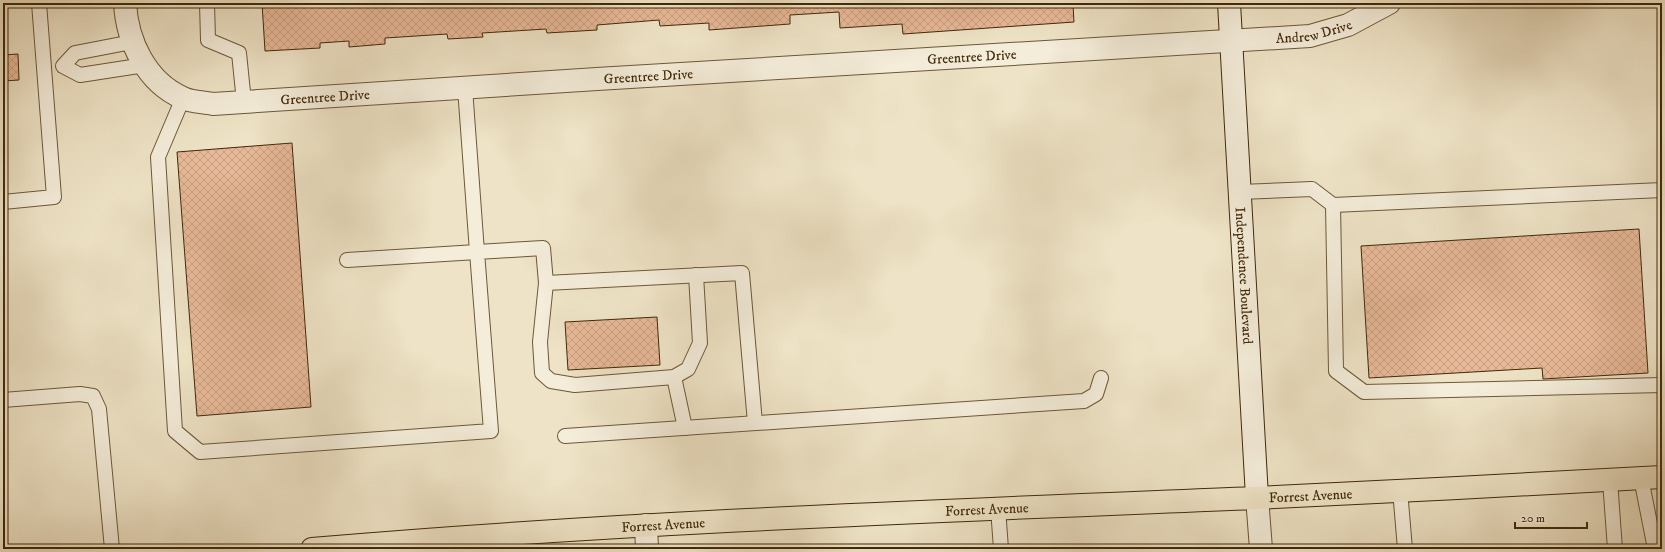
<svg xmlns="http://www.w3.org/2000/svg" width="1665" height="552" font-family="'IM FELL DW Pica',serif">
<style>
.building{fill:url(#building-cross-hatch);stroke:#412907}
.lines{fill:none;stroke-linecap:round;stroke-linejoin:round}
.lane-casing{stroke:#6c5837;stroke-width:16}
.street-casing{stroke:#6c5837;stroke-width:24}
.secondary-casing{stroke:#412907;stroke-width:24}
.highway-casing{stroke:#412907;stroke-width:24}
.lane{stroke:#f4edda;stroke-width:14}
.street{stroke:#f4edda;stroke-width:22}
.secondary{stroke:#f4edda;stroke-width:22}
.highway{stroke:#eee3c6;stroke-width:22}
.labels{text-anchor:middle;stroke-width:3;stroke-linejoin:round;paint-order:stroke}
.street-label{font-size:14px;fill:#412907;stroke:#f4edda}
</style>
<defs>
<pattern id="building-cross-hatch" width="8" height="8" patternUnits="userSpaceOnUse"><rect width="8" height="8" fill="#e8b998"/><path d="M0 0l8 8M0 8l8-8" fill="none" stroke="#c89f82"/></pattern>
</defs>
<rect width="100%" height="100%" fill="#eee3c6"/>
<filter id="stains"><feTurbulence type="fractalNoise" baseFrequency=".005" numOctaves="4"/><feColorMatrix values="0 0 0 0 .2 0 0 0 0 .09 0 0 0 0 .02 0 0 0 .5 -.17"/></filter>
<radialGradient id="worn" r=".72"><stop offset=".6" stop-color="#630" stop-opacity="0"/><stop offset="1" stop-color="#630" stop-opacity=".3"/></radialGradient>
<!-- building -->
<g class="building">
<path d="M262,3H1100V4L1073,5L1074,22L903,34L902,24L840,28L839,12L790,15V24L709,30V23L660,26L659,20L597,25V30L547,33L546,29L482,33L483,37L448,39L447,34L385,38V44L349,47V41L320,43V48L265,51Z"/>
<path d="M18,54L19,80L3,81V55Z"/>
<path d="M292,143L311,407L197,416L177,152Z"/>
<path d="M1639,229L1648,373L1543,379L1542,368L1369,378L1361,246Z"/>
<path d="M657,317L660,365L568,370L565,322Z"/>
</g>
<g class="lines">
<defs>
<g id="lane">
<path d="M207,3L208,40L239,53L244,102"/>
<path d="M132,42L75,53L63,66L80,75L145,65"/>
<path d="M183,98L158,157L175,431L200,452L491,431L477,252L543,248L546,283L742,273L755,423"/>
<path d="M1240,192L1312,189L1333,205L1662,190"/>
<path d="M3,202L54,197L39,3"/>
<path d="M1333,205L1336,371L1364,392L1662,385"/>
<path d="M347,260L477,252L465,88"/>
<path d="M546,283L540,342L542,373L551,381L575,385L674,377L688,369L700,343L696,275"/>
<path d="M674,377L685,428"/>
<path d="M3,400L80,394L93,396L99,409L112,549"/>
<path d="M565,436L1084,401L1096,394L1101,378"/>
<path d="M1641,478L1655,549"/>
<path d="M1610,480L1615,549"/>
<path d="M1400,490L1405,549"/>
<path d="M998,508L1001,549"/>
</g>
<g id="street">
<path id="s1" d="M125,3C127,41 146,82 183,98C191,102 203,102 213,104L597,79L1310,36L1348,25L1389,3"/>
<path d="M1257,497L1261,549"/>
<path d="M646,525L647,549"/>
</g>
<g id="secondary">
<path id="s2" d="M1229,3L1257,497"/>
</g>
<g id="highway">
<path id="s3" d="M312,549C626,522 940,511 1255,498C1391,492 1526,484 1662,477"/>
</g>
</defs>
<!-- lane casing -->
<use href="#lane" class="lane-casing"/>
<!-- street casing -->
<use href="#street" class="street-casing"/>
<!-- secondary casing -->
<use href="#secondary" class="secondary-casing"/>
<!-- highway casing -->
<use href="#highway" class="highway-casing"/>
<!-- lane -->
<use href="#lane" class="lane"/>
<!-- street -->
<use href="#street" class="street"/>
<!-- secondary -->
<use href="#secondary" class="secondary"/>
<!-- highway -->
<use href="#highway" class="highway"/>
</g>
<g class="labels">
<!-- street labels -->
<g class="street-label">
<text dy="5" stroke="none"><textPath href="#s1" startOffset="1251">Andrew Drive</textPath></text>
<text dy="5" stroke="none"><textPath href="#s1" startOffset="908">Greentree Drive</textPath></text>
<text dy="5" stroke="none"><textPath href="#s1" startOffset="584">Greentree Drive</textPath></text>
<text dy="5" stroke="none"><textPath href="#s1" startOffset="260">Greentree Drive</textPath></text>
<text dy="5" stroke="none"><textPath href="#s2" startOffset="273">Independence Boulevard</textPath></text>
<text dy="5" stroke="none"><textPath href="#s3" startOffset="1000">Forrest Avenue</textPath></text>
<text dy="5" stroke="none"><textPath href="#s3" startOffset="676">Forrest Avenue</textPath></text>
<text dy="5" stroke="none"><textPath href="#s3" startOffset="352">Forrest Avenue</textPath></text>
</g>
</g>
<!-- margin -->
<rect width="1665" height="552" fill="none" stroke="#eee3c6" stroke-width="16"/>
<rect x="4" y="4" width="1657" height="544" fill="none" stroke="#412907" stroke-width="2"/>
<rect x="8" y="8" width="1649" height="536" fill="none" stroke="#412907"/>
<!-- scale -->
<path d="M1515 522v6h72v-6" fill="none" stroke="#412907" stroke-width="2"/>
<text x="1521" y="522" font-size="12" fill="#412907" stroke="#f4edda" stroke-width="3" paint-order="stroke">20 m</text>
<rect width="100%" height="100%" filter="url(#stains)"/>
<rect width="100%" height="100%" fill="url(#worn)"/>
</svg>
